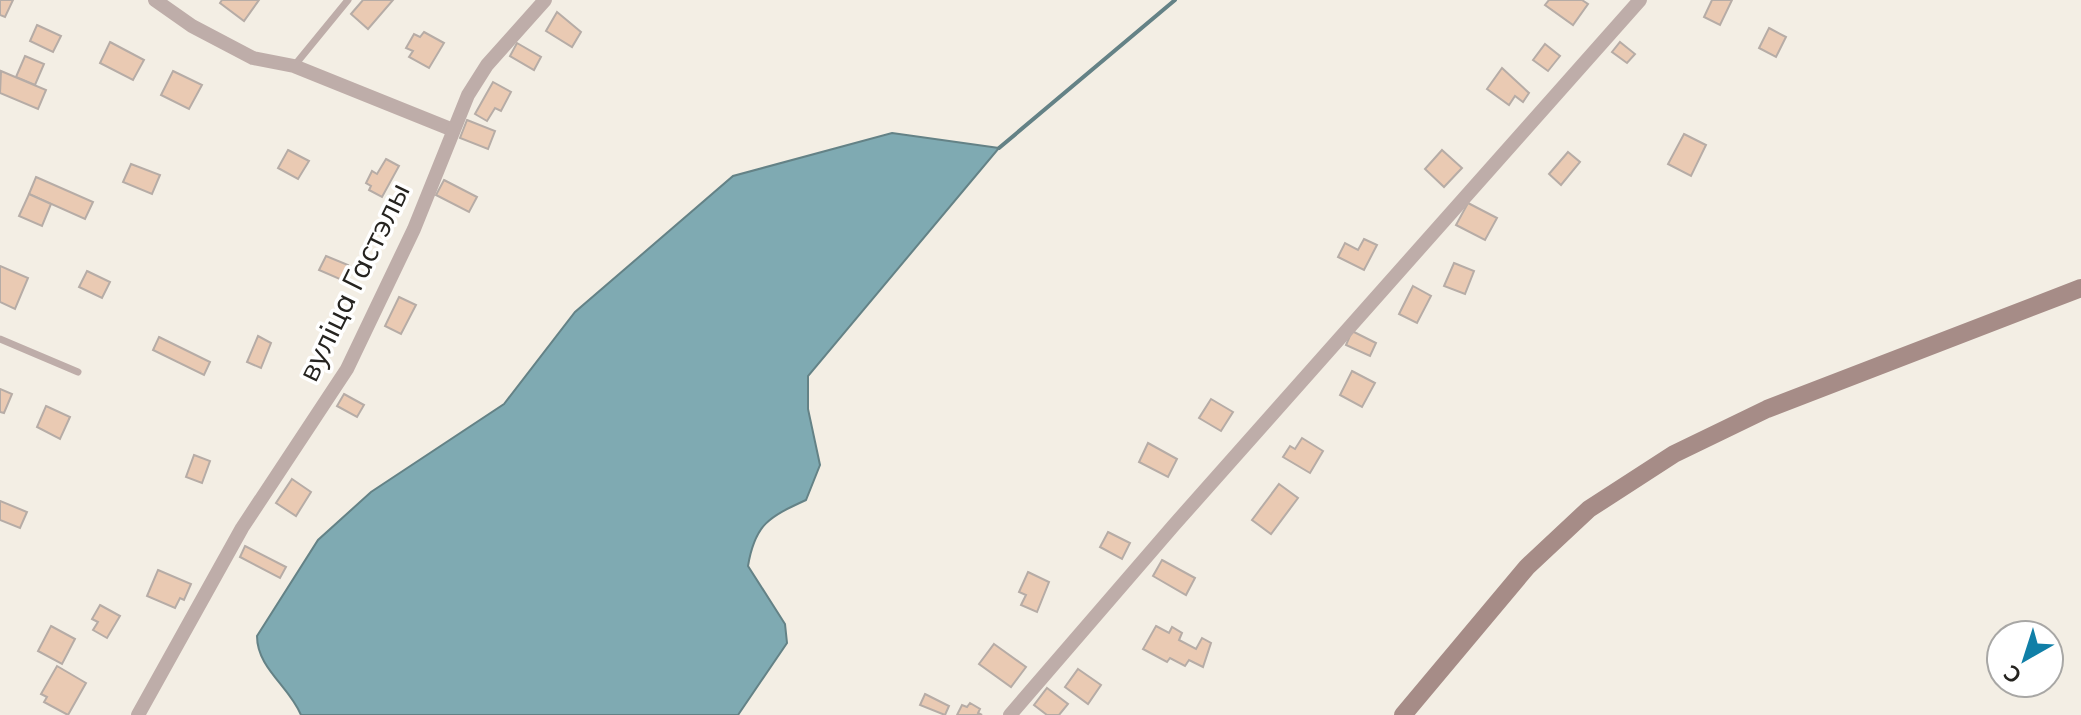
<svg xmlns="http://www.w3.org/2000/svg" width="2081" height="715" font-family="Mulish,sans-serif">
<style>
.water{fill:#7faab2;stroke:#648286;stroke-width:2}
.lines{fill:none;stroke-linecap:round;stroke-linejoin:round}
.stream{stroke:#648286;stroke-width:4}
.building{fill:#eacab3;stroke:#b6aca6;stroke-width:2}
.lane{stroke:#beada9;stroke-width:7}
.street{stroke:#beada9;stroke-width:14}
.secondary{stroke:#a68c87;stroke-width:18}
.labels{text-anchor:middle;stroke-width:7;stroke-linejoin:round;paint-order:stroke}
.street-label{font-size:30px;fill:#25231f;stroke:#fff}
</style>
<rect width="100%" height="100%" fill="#f3eee4"/>
<!-- water -->
<path class="water" d="M892,133L999,148L808,376V409L820,465L806,500C769,517 755,524 748,566L785,624L787,643L738,715H301C289,686 257,668 257,636L318,540L371,492L504,404L575,312L733,176Z"/>
<g class="lines">
<!-- stream -->
<path class="stream" d="M999,148L1175,0"/>
</g>
<!-- building -->
<g class="building">
<path d="M0,0H13L5,17L0,15Z"/>
<path d="M222,0H259L244,21L220,3Z"/>
<path d="M363,0H393L368,29L351,14Z"/>
<path d="M1549,0H1582L1588,4L1573,25L1545,5Z"/>
<path d="M1712,0H1732L1720,25L1704,17Z"/>
<path d="M557,12L581,32L572,47L546,31Z"/>
<path d="M37,25L61,36L53,52L30,41Z"/>
<path d="M1769,28L1786,37L1776,57L1759,48Z"/>
<path d="M424,32L444,43L429,68L409,57L413,51L406,48L414,34L420,37Z"/>
<path d="M110,42L144,60L133,80L100,63Z"/>
<path d="M1620,42L1635,54L1627,63L1612,52Z"/>
<path d="M517,43L541,57L534,70L510,56Z"/>
<path d="M1545,44L1560,56L1548,71L1533,60Z"/>
<path d="M25,56L44,64L35,85L16,77Z"/>
<path d="M1502,68L1529,93L1523,102L1515,96L1509,105L1487,89Z"/>
<path d="M1,71L46,90L38,109L0,93Z"/>
<path d="M173,71L202,85L189,109L161,95Z"/>
<path d="M493,82L511,92L501,111L495,108L487,121L475,114Z"/>
<path d="M467,120L495,131L488,149L460,138Z"/>
<path d="M1684,134L1706,145L1691,176L1668,164Z"/>
<path d="M288,150L309,161L298,179L278,168Z"/>
<path d="M1442,150L1462,168L1444,187L1425,169Z"/>
<path d="M1568,152L1580,162L1561,185L1549,174Z"/>
<path d="M386,159L399,166L382,197L369,190L371,186L366,183L372,171L377,174Z"/>
<path d="M131,164L160,175L152,194L123,182Z"/>
<path d="M36,177L93,202L85,219L29,194Z"/>
<path d="M444,180L477,197L469,212L436,195Z"/>
<path d="M29,194L51,204L42,226L19,216Z"/>
<path d="M1468,203L1497,218L1485,240L1456,225Z"/>
<path d="M1364,239L1377,245L1364,270L1338,257L1345,243L1358,250Z"/>
<path d="M326,256L348,265L342,280L319,270Z"/>
<path d="M1454,263L1474,271L1465,294L1444,286Z"/>
<path d="M0,266L28,278L15,309L0,302Z"/>
<path d="M87,271L110,282L102,298L79,287Z"/>
<path d="M1413,286L1431,296L1417,323L1399,314Z"/>
<path d="M399,297L416,305L401,334L385,326Z"/>
<path d="M1352,331L1376,343L1370,356L1346,345Z"/>
<path d="M258,336L271,343L261,368L247,362Z"/>
<path d="M159,337L210,362L204,375L153,350Z"/>
<path d="M1352,371L1375,383L1362,407L1340,395Z"/>
<path d="M0,389L12,394L4,413L0,412Z"/>
<path d="M344,394L364,405L357,417L337,406Z"/>
<path d="M1211,399L1233,412L1221,431L1199,418Z"/>
<path d="M46,406L70,417L60,439L37,427Z"/>
<path d="M1302,438L1323,451L1310,473L1283,457L1290,446L1295,449Z"/>
<path d="M1148,443L1177,459L1168,477L1139,462Z"/>
<path d="M194,455L210,461L202,483L186,477Z"/>
<path d="M292,479L311,492L296,516L276,503Z"/>
<path d="M1279,484L1298,498L1271,534L1252,520Z"/>
<path d="M0,501L27,512L20,528L0,520Z"/>
<path d="M1108,532L1130,543L1122,559L1100,547Z"/>
<path d="M245,546L286,567L280,578L240,557Z"/>
<path d="M1162,560L1195,578L1186,595L1153,576Z"/>
<path d="M158,570L191,584L184,600L180,598L175,608L147,596Z"/>
<path d="M1028,572L1049,582L1037,612L1021,605L1026,595L1019,592Z"/>
<path d="M100,605L120,616L107,638L93,630L98,622L92,619Z"/>
<path d="M51,626L75,639L62,664L38,651Z"/>
<path d="M1156,626L1169,633L1172,627L1182,633L1179,640L1196,649L1202,638L1211,643L1203,667L1189,660L1185,666L1170,658L1167,662L1143,649Z"/>
<path d="M994,644L1026,667L1011,687L979,664Z"/>
<path d="M57,666L86,683L68,715L44,702L47,697L41,694Z"/>
<path d="M1078,669L1101,685L1088,704L1065,687Z"/>
<path d="M1047,688L1068,704L1059,715H1047L1034,705Z"/>
<path d="M925,694L949,706L945,715L920,705Z"/>
<path d="M970,703L980,709L978,713L982,715H957L962,705L967,707Z"/>
</g>
<g class="lines">
<!-- lane -->
<g class="lane">
<path d="M294,66L348,0"/>
<path d="M0,339L78,372"/>
</g>
<!-- street -->
<g class="street">
<path d="M155,0L192,26L253,58L294,66L453,130"/>
<path d="M138,715L242,528L347,369L414,229L468,95L487,65L545,0"/>
<path d="M1010,715L1174,525L1640,0"/>
</g>
<!-- secondary -->
<path class="secondary" d="M1403,715L1527,567L1589,509L1674,454L1767,409L2081,288"/>
</g>
<g class="labels">
<!-- street labels -->
<g class="street-label">
<text transform="translate(354 282) rotate(-64)" y="10">вуліца Гастэлы</text>
</g>
</g>
<!-- north arrow -->
<g transform="translate(2025 659) rotate(219)"><circle r="38" fill="#ffffff" stroke="#a8a7a5" stroke-width="2"/>
<path d="M0-6L14 30L0 20L-14 30Z" fill="#107fa7"/>
<text y="-12" font-size="22" font-weight="bold" text-anchor="middle" fill="#25231f">С</text>
</g>
</svg>
